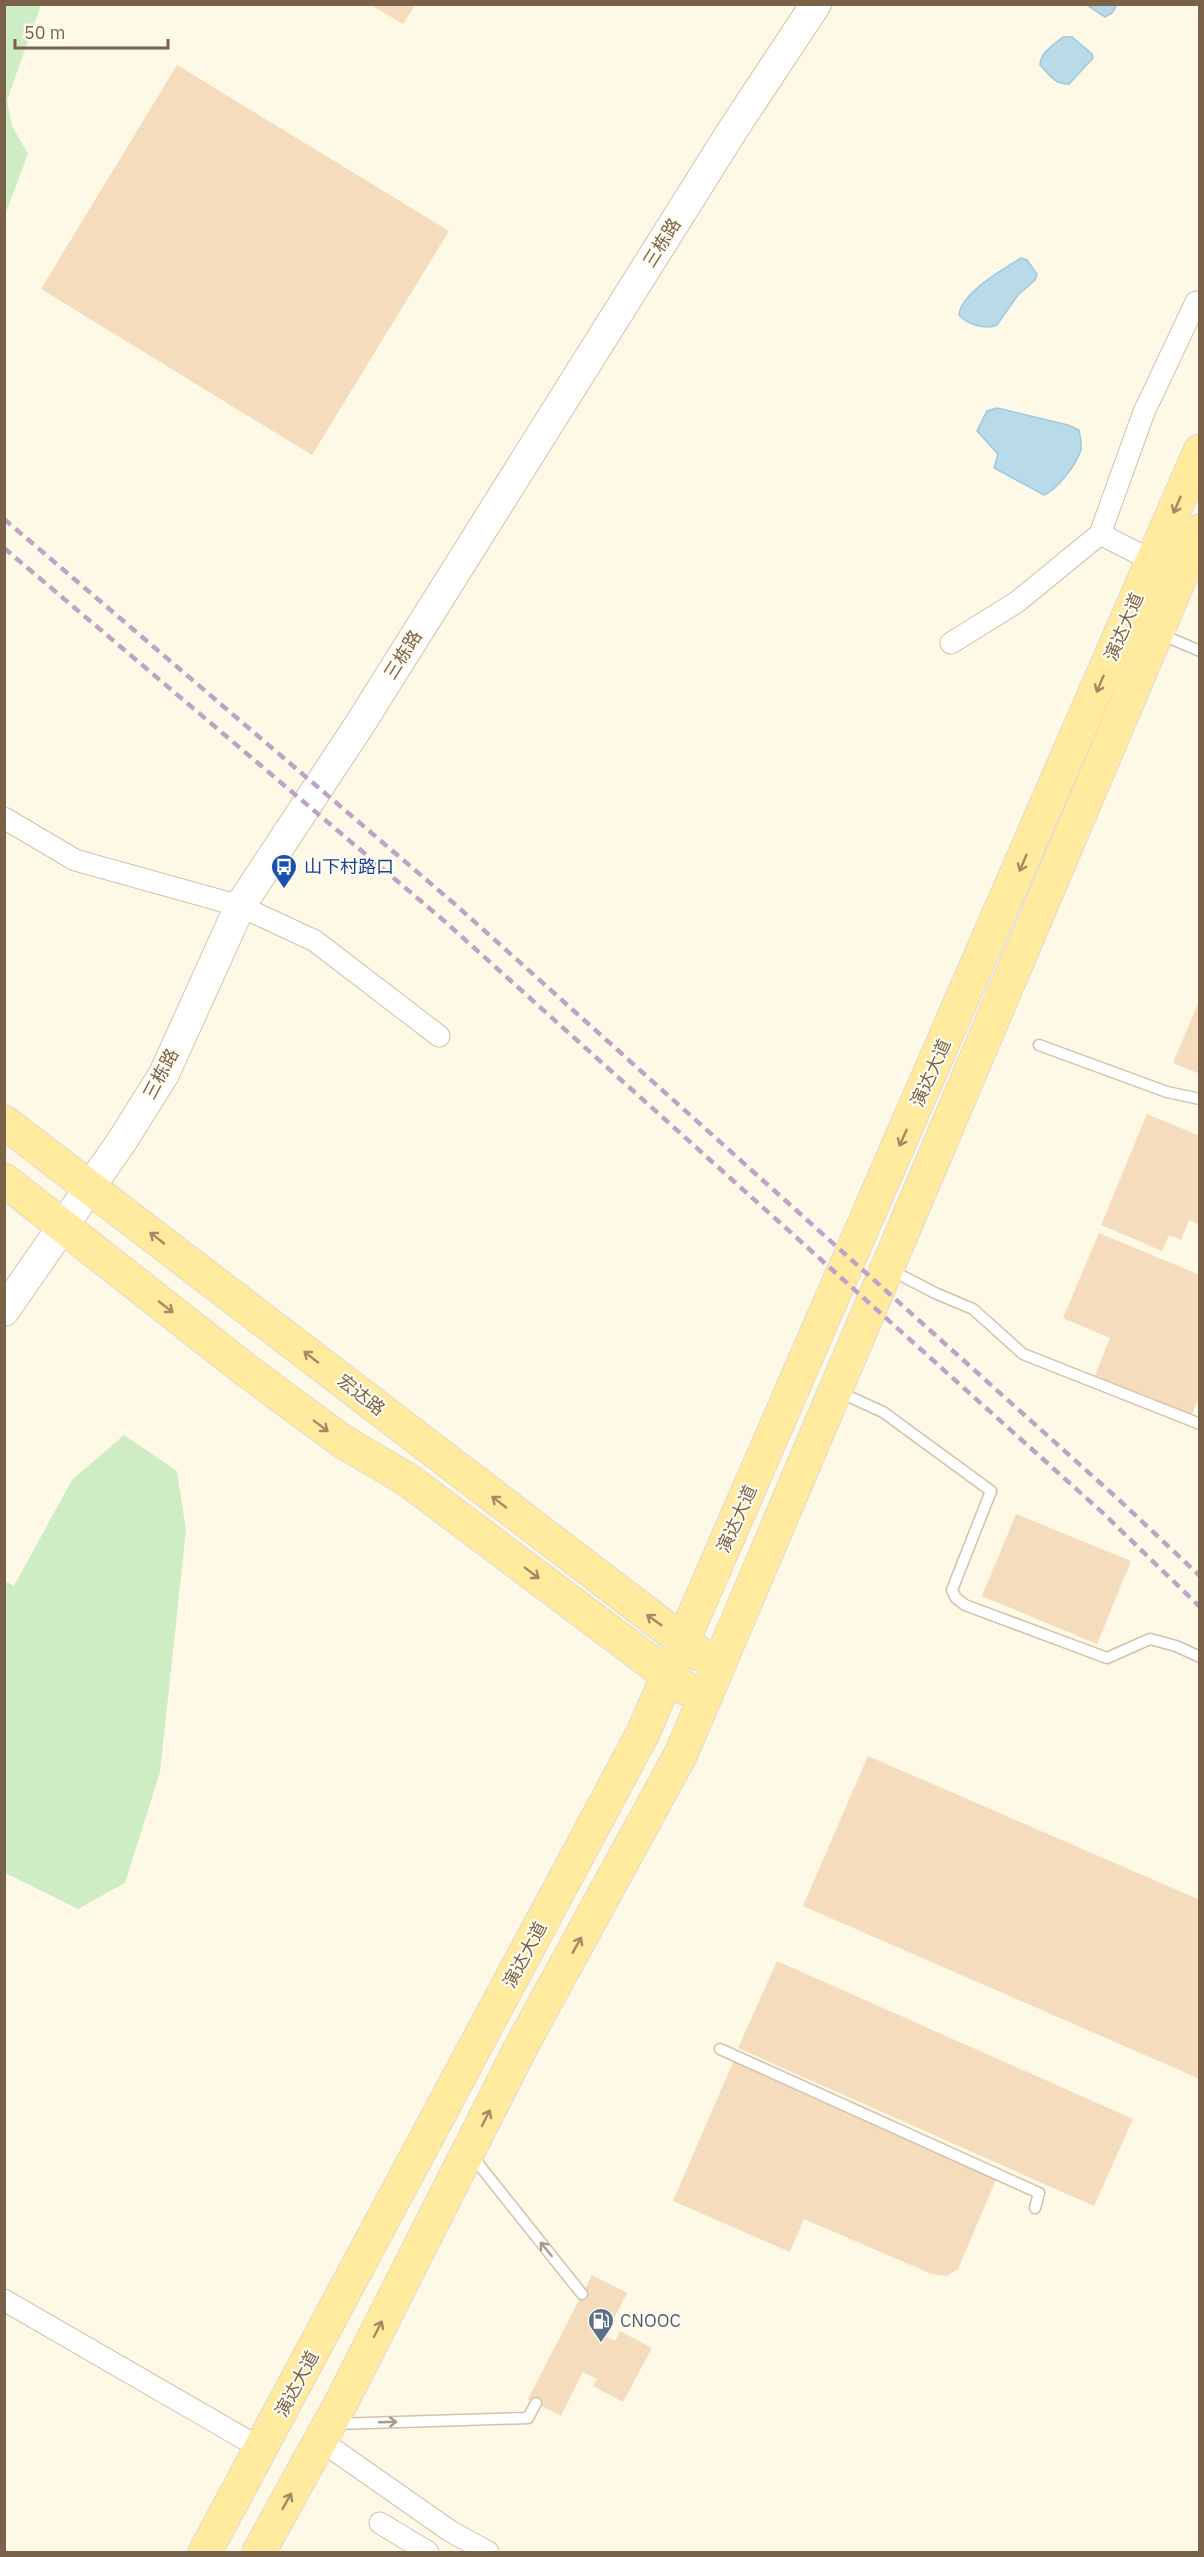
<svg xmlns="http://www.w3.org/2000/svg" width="1204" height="2557" font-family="'IBM Plex Sans','Noto Sans SC',sans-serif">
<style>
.green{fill:#ceedc4}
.water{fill:#b9dbe9;stroke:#9fc9dc;stroke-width:1.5}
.building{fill:#f5dcbc}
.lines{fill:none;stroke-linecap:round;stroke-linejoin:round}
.lane-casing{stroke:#d1c2ab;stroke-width:13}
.street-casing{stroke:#d1c2ab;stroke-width:23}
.secondary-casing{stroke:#d4c3a9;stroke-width:32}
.primary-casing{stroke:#dfd9d3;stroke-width:35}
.lane{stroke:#fff;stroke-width:10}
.street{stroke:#fff;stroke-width:21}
.secondary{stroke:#fff;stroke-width:30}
.primary{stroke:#ffea9d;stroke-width:33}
.rail{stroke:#bea3c9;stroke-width:4.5;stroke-dasharray:9 6;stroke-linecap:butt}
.oneway{stroke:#a28b62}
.oneway2{stroke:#a99989}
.labels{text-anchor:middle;stroke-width:4.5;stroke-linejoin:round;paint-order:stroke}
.street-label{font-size:18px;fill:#7a6249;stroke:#fffbef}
.transit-label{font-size:18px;fill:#164399;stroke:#fffbef;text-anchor:start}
.service-label{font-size:18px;fill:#4e5e75;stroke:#fffbef;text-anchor:start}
</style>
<rect width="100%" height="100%" fill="#fef9e7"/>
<!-- green -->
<g class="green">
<path d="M5,4L41,5L7,100L12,126L28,154L5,215Z"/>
<path d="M124,1435L177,1471L186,1530L160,1772L125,1883L78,1909L5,1873V1581L14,1586L72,1480Z"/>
</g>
<!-- water -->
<g class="water">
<path d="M1087,5H1117L1112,13L1105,17Z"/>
<path d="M1063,37H1072L1092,54L1093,58L1069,84C1055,85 1049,74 1040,65C1040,52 1055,44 1063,37Z"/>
<path d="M1021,258L1027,260L1037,274L1035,280L1018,295L997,325C985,330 967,324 959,315C961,293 1003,269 1021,258Z"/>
<path d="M997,408L1068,425L1079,430C1080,436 1082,444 1081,450C1076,465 1058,489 1044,495L994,468L998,454L977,431L987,411Z"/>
</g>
<!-- building -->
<g class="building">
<path d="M371,5H415L403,24Z"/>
<path d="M177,65L449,231L312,455L41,289Z"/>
<path d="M1200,999V1074L1173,1063Z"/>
<path d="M1147,1114L1200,1136V1225L1189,1220L1181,1240L1169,1235L1162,1251L1101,1225Z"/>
<path d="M1099,1233L1200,1275V1396L1190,1418L1094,1378L1110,1338L1063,1318Z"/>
<path d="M1016,1514L1131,1561L1097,1644L982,1596Z"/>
<path d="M868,1756L1200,1900V2079L803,1906Z"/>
<path d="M777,1961L1133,2119L1094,2206L738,2048Z"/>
<path d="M734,2060L998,2175L958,2269L947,2276L932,2274L804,2219L790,2252L673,2201Z"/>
<path d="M592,2275L627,2293L605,2336L615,2341L620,2331L652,2348L623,2402L593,2386L597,2379L583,2372L561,2416L528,2399Z"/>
</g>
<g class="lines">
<defs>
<g id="lane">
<path d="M1160,634L1200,651"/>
<path d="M1039,1045L1167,1092L1200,1099"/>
<path d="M889,1269L935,1293L973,1309L1023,1354L1200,1424"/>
<path d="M839,1392L883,1412L991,1491L952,1590L956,1598L965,1605L1107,1658L1150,1639L1176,1646L1200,1657"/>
<path d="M720,2049L1039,2193L1035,2208"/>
<path d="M472,2156L582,2294"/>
<path d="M336,2424L528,2418L536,2403"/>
</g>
<g id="street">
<path d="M1100,534L1153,561"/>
<path d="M951,643L1017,602L1100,534L1144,412L1196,302"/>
<path d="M4,818L75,860L240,906L315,941L439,1036"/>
<path d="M4,2300L262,2449"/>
<path d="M320,2440L450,2531L488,2552"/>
<path d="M380,2523L428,2552"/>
</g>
<path id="secondary" d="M4,1311L122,1141L164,1074L240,906L360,724L732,131L816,4"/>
<g id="primary">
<path d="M4,1122L700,1654"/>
<path d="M4,1180L247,1371L342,1441L408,1480L685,1688"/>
<path d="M205,2552L643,1733L1200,451"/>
<path d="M259,2552L341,2403L522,2045L681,1754L1200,531"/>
</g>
</defs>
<!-- lane casing -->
<use href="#lane" class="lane-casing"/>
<!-- street casing -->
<use href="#street" class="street-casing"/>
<!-- secondary casing -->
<use href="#secondary" class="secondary-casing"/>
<!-- primary casing -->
<use href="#primary" class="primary-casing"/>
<!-- lane -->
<use href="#lane" class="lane"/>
<!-- street -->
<use href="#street" class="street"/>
<!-- secondary -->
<use href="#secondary" class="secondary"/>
<!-- primary -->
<use href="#primary" class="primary"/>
<!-- rail -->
<g class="rail">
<path d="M4,519L457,906L1117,1498L1200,1576"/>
<path d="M4,548L442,919L1104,1514L1200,1607"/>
</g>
</g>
<!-- one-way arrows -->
<defs><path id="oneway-shaft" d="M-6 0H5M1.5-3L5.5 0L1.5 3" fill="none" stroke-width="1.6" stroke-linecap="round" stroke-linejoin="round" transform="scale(1.5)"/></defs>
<g class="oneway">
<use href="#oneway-shaft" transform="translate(1177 505) rotate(113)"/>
<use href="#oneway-shaft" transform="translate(1100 684) rotate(113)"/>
<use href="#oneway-shaft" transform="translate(1023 863) rotate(113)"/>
<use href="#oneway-shaft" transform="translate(903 1138) rotate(114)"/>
<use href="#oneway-shaft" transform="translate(157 1238) rotate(-142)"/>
<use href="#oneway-shaft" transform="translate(166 1307) rotate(38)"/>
<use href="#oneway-shaft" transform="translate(311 1357) rotate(-142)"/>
<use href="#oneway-shaft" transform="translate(321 1426) rotate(37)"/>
<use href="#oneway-shaft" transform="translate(499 1502) rotate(-142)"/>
<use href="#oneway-shaft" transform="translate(532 1573) rotate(37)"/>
<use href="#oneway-shaft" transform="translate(654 1620) rotate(-144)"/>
<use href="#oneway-shaft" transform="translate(577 1945) rotate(-61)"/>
<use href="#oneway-shaft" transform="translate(486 2118) rotate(-63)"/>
<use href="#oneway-shaft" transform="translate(378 2329) rotate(-63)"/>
<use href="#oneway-shaft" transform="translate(287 2501) rotate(-61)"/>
</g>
<g class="oneway2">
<use href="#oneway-shaft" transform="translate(546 2249) rotate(-129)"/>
<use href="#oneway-shaft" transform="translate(388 2422) rotate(-2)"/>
</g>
<!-- icons -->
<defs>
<symbol id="bus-pin" viewBox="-11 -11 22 30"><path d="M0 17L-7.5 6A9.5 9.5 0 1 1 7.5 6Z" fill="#1a4fb4" stroke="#fffbef"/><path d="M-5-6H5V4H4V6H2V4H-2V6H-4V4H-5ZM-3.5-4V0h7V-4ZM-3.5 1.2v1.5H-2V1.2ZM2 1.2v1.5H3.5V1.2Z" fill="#fff"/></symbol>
<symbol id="fuel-pin" viewBox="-11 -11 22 30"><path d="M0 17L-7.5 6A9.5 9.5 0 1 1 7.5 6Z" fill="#5c6f8a" stroke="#fffbef"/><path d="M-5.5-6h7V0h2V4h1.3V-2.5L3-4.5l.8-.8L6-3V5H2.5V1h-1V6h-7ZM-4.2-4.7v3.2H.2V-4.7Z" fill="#fff"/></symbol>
</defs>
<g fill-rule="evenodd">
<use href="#bus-pin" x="269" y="852" width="30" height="40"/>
<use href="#fuel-pin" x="586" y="2306" width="30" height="40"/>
</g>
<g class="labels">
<!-- street labels -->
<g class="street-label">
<text transform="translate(662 243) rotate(-58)" y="6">三栋路</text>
<text transform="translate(1124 627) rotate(-67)" y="6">演达大道</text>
<text transform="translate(403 655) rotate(-58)" y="6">三栋路</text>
<text transform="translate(931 1073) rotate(-66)" y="6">演达大道</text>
<text transform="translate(161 1074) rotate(-62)" y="6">三栋路</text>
<text transform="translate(361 1395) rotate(38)" y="6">宏达路</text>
<text transform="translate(737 1519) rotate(-66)" y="6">演达大道</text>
<text transform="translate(525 1955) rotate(-62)" y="6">演达大道</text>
<text transform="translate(297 2384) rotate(-62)" y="6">演达大道</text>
</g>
<!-- transit labels -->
<g class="transit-label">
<text x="304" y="873">山下村路口</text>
</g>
<!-- service labels -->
<g class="service-label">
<text x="620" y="2327">CNOOC</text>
</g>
</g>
<!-- border -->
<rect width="1204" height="2557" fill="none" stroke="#7a6249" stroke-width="12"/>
<!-- scale -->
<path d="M15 39v9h153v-9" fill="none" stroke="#7a6249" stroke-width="3"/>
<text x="24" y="39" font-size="18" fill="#7a6249" stroke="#fffbef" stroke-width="4.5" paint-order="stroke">50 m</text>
</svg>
